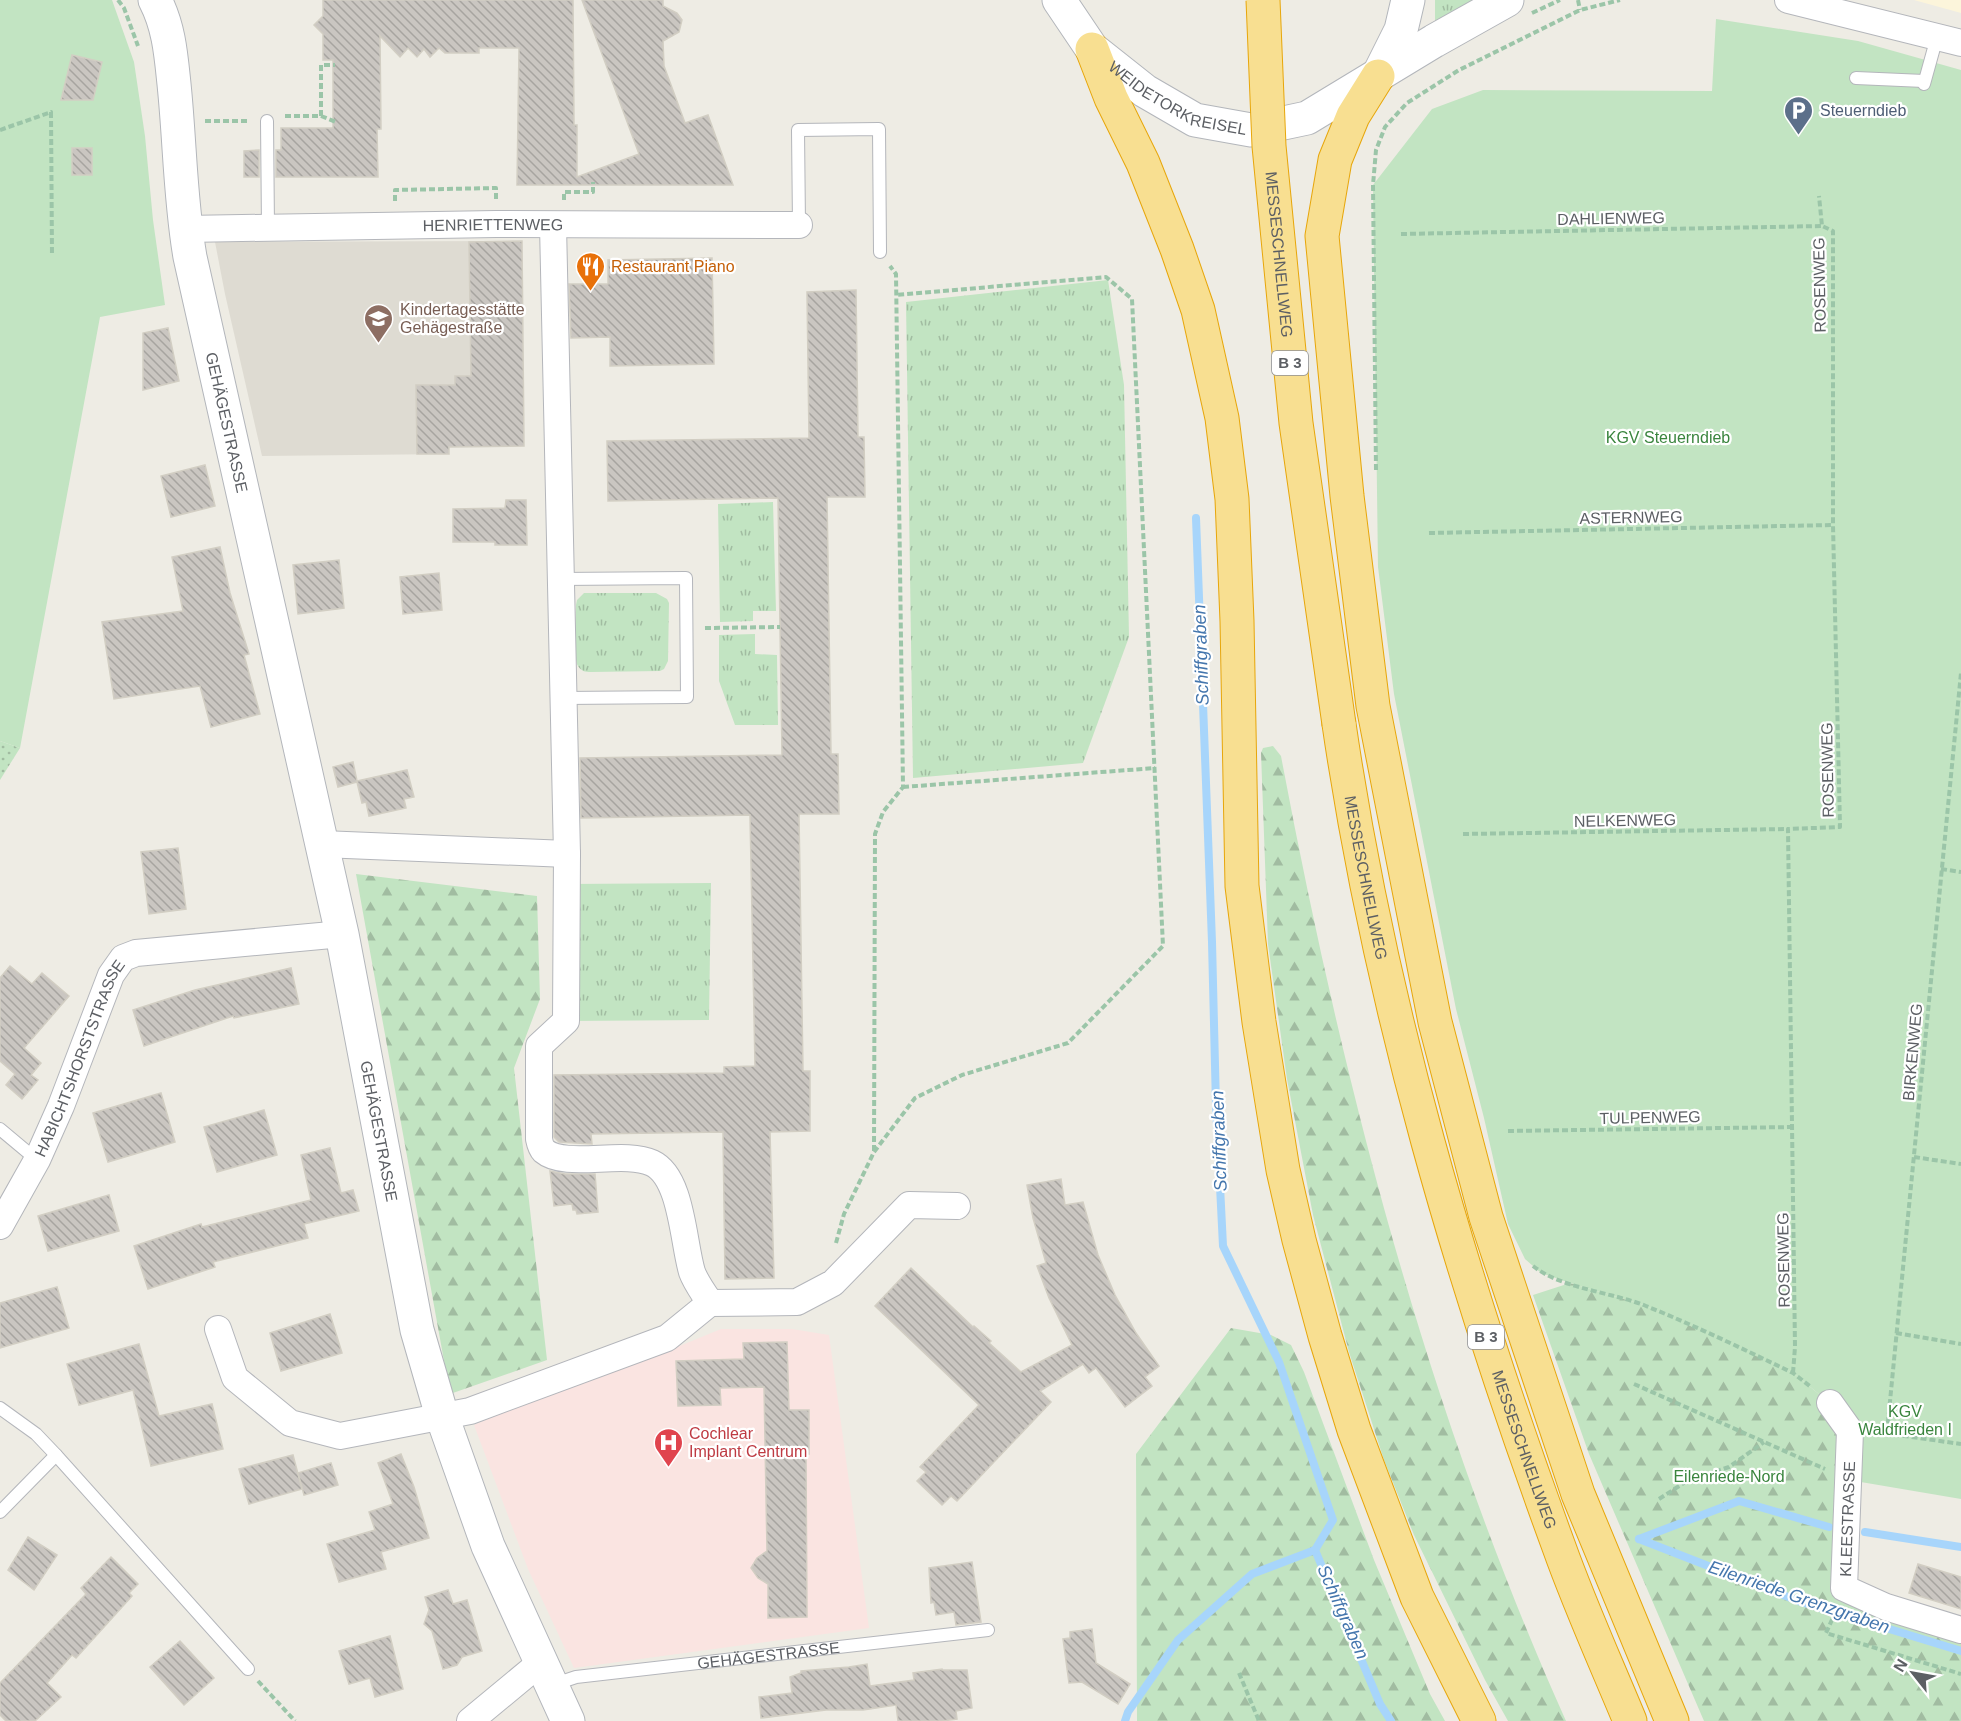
<svg xmlns="http://www.w3.org/2000/svg" width="1961" height="1721" font-family="Helvetica,sans-serif">
<style>
.commercial{fill:#fcf5db}
.education{fill:#dedbd2}
.medical{fill:#fae4e1}
.grass{fill:url(#grass-tufts)}
.forest{fill:url(#forest-firs)}
.park{fill:url(#park-dots)}
.garden{fill:#c2e4c2}
.lines{fill:none;stroke-linecap:round;stroke-linejoin:round}
.stream{stroke:#a7d5fb;stroke-width:8}
.building{fill:url(#building-back-hatch);stroke:#d2cec3;stroke-width:1.5}
.lane-casing{stroke:#b4b6bb;stroke-width:14}
.street-casing{stroke:#b4b6bb;stroke-width:28}
.secondary-casing{stroke:#b3b6bb;stroke-width:35}
.highway-casing{stroke:#e7a60b;stroke-width:35}
.path{stroke:#9bc5a8;stroke-width:4;stroke-dasharray:6 3;stroke-linecap:butt}
.lane{stroke:#fff;stroke-width:12}
.street{stroke:#fff;stroke-width:26}
.secondary{stroke:#fff;stroke-width:33}
.highway{stroke:#f8df91;stroke-width:33}
.highway-bridge-casing{stroke:#e7a60b;stroke-width:35;stroke-linecap:butt}
.highway-bridge{stroke:#f8df91;stroke-width:33}
.labels{text-anchor:middle;stroke-width:4.5;stroke-linejoin:round;paint-order:stroke}
.shield{fill:#fff;stroke:#8d8f92;stroke-width:1.5}
.shield-label{font-size:15px;font-weight:bold;fill:#5c5f64}
.street-label{font-size:16px;fill:#5c5f64;stroke:#fff}
.service-label{font-size:16px;fill:#4e5e75;stroke:#fff;text-anchor:start}
.food-label{font-size:16px;fill:#c56008;stroke:#fff;text-anchor:start}
.education-label{font-size:16px;fill:#785e54;stroke:#fff;text-anchor:start}
.park-label{font-size:16px;fill:#3a853e;stroke:#fff}
.health-label{font-size:16px;fill:#be3a42;stroke:#fff;text-anchor:start}
.water-label{font-size:18px;font-style:italic;fill:#4476ad;stroke:#fff}
</style>
<defs>
<pattern id="grass-tufts" width="24" height="20" patternUnits="userSpaceOnUse" patternTransform="scale(1.5)"><rect width="24" height="20" fill="#c2e4c2"/><path d="M3 7l-1-3M5 7V3M7 7l1-3M15 17l-1-3M17 17v-4M19 17l1-3" fill="none" stroke="#a1bca1"/></pattern>
<pattern id="forest-firs" width="22" height="20" patternUnits="userSpaceOnUse" patternTransform="scale(1.5)"><rect width="22" height="20" fill="#c2e4c2"/><path d="M5 1l3.5 6h-7zM16 11l3.5 6h-7z" fill="#a1bca1"/></pattern>
<pattern id="park-dots" width="8" height="8" patternUnits="userSpaceOnUse" patternTransform="scale(1.5)"><rect width="8" height="8" fill="#c2e4c2"/><path d="M2 2h.1M6 6h.1" fill="none" stroke="#a1bca1" stroke-width="1.8" stroke-linecap="round"/></pattern>
<pattern id="building-back-hatch" width="6" height="6" patternUnits="userSpaceOnUse" patternTransform="scale(1.5)"><rect width="6" height="6" fill="#cac6c1"/><path d="M-1 5l2 2M0 0l6 6M5-1l2 2" fill="none" stroke="#a7a4a0"/></pattern>
</defs>
<rect width="100%" height="100%" fill="#eeece4"/>
<!-- commercial -->
<path class="commercial" d="M1914,0H1961V13Z"/>
<!-- education -->
<path class="education" d="M522,241L524,446H449V454L262,456L225,294L215,242Z"/>
<!-- medical -->
<path class="medical" d="M721,1329H792L829,1335L869,1628L574,1668L528,1569L474,1425L596,1370L670,1350Z"/>
<!-- grass -->
<g class="grass">
<path d="M1435,0H1478L1435,21Z"/>
<path d="M1108,280L1124,385L1129,637L1083,763L913,778L906,302Z"/>
<path d="M773,502L776,611H753V621L720,622L718,504Z"/>
<path d="M584,593H656L667,599L669,603L668,661L664,669L660,671L591,672C585,672 581,671 578,666C573,658 576,617 576,605L577,600Z"/>
<path d="M755,634V654L777,655L778,725H735L719,681V635Z"/>
<path d="M711,883L709,1020L566,1021L567,884Z"/>
</g>
<!-- forest -->
<g class="forest">
<path d="M1273,746L1281,756C1343,1086 1428,1414 1566,1721H1508L1485,1680L1414,1535L1384,1460L1349,1352L1313,1215L1287,1079L1268,944L1261,753L1263,748Z"/>
<path d="M356,874L537,896L540,999L514,1068L547,1360L450,1394Z"/>
<path d="M1570,1283L1644,1305L1741,1348L1793,1373L1830,1403L1850,1431L1844,1588L1961,1630V1721H1704L1589,1454L1533,1295Z"/>
<path d="M1231,1328L1271,1335L1291,1345L1304,1372L1374,1560L1430,1694L1445,1721H1137L1136,1454Z"/>
</g>
<!-- park -->
<path class="park" d="M0,741L20,748L0,780Z"/>
<!-- garden -->
<g class="garden">
<path d="M0,0H112L134,62L145,136L153,220L165,305L100,317L20,748L0,741Z"/>
<path d="M1716,19L1858,41L1961,70V1499L1849,1480L1830,1403L1793,1373L1644,1305L1570,1283L1541,1273L1525,1259L1508,1224L1484,1118L1456,1009L1394,694L1378,567L1373,185L1432,109L1483,90L1712,91Z"/>
</g>
<g class="lines">
<!-- stream -->
<g class="stream">
<path d="M1196,518L1212,942L1216,1106L1223,1246L1279,1362L1333,1520L1315,1550"/>
<path d="M1865,1532L1961,1547"/>
<path d="M1639,1539L1801,1602L1961,1651"/>
<path d="M1639,1539L1739,1501L1829,1527"/>
<path d="M1315,1550L1380,1704L1391,1721"/>
<path d="M1125,1721L1128,1712L1178,1640L1252,1574L1315,1550"/>
</g>
</g>
<!-- building -->
<g class="building">
<path d="M323,0H573L574,125H577V177L639,154L582,0H663V6L677,13L682,20L679,32L663,41L664,66L685,123L708,115L733,185H517L519,48H479V53H445L439,48L430,57L424,49L417,57L408,48L400,57L380,36L381,129H377L378,177H276V150H281V128H333V60H323V34L314,25L323,16Z"/>
<path d="M72,55L102,62L93,100H61Z"/>
<rect x="72" y="148" width="20" height="27"/>
<path d="M259,150V177H244V151Z"/>
<path d="M522,241L524,446L449,447V454H417L416,385H455V376H471L469,242Z"/>
<path d="M712,258L714,364L610,366V337L571,338L569,284H608V260Z"/>
<path d="M856,290L858,437H864L865,497H827L831,754H838L839,814H799L803,1071H810V1131L770,1132L774,1278L725,1279L723,1132L591,1134L592,1144L559,1142L554,1137V1075L724,1073V1067L755,1066L750,815L581,818L580,758L782,755L778,498L608,501L607,441L809,438L807,292Z"/>
<path d="M168,328L179,381L143,390V333Z"/>
<path d="M205,465L215,506L171,517L161,476Z"/>
<path d="M506,500H526L527,545H495V542H453V509L505,508Z"/>
<path d="M220,547L230,593L249,654L244,655L260,714L211,727L200,686L114,699L102,622L183,611L172,557Z"/>
<path d="M339,560L344,608L298,614L293,565Z"/>
<path d="M439,573L442,610L403,614L400,577Z"/>
<path d="M353,762L357,781L407,770L414,797L404,799L406,808L369,816L366,802L362,803L357,782L338,787L333,767Z"/>
<path d="M178,848L186,909L149,914L141,852Z"/>
<path d="M10,966L32,984L42,973L69,996L24,1048L41,1063L31,1075L38,1080L22,1099L6,1085L15,1074L0,1061V978Z"/>
<path d="M291,968L299,1004L234,1018L233,1016L144,1046L133,1010L195,990Z"/>
<path d="M161,1093L175,1142L108,1162L93,1113Z"/>
<path d="M264,1110L277,1155L217,1172L204,1127Z"/>
<path d="M330,1148L341,1193L353,1190L359,1211L304,1224L308,1238L213,1262L215,1267L148,1289L134,1246L201,1224L202,1227L311,1200L301,1155Z"/>
<path d="M550,1171L565,1174H595L598,1212L577,1214L576,1210H573L572,1204L554,1206Z"/>
<path d="M1061,1179L1065,1205L1083,1202L1098,1255L1115,1295L1136,1333L1159,1366L1145,1377L1152,1386L1125,1407L1096,1368L1089,1373L1083,1364L1040,1391L1051,1402L957,1501L951,1496L942,1505L917,1481L926,1472L920,1467L979,1405L875,1306L911,1268L973,1327L974,1326L991,1341L989,1343L1021,1372L1072,1345L1049,1298L1037,1266L1046,1263L1033,1218L1027,1185Z"/>
<path d="M109,1195L119,1231L48,1251L38,1216Z"/>
<path d="M57,1287L69,1328L0,1348V1303Z"/>
<path d="M330,1314L342,1353L281,1371L270,1333Z"/>
<path d="M787,1342L789,1410H809V1454H806L807,1617L768,1618V1584L758,1578L751,1568L757,1558L767,1551L764,1387L720,1388L721,1405L678,1406L676,1361L744,1359L743,1343Z"/>
<path d="M139,1344L159,1416L212,1404L223,1449L151,1466L133,1390L79,1405L67,1364Z"/>
<path d="M401,1454L414,1487L429,1538L381,1552L386,1569L339,1582L327,1544L375,1530L369,1512L393,1504L378,1463Z"/>
<path d="M293,1455L302,1489L249,1504L239,1469Z"/>
<path d="M331,1463L338,1485L304,1495L298,1473Z"/>
<path d="M28,1537L57,1555L34,1590L8,1570Z"/>
<path d="M111,1557L138,1584L129,1593L132,1596L76,1658L72,1655L47,1683L61,1697L35,1721H6L0,1715V1683L86,1594L81,1588Z"/>
<path d="M972,1562L981,1622L956,1625L954,1612L936,1615L934,1602L931,1603L929,1568Z"/>
<path d="M1918,1564L1961,1577V1609L1909,1593Z"/>
<path d="M448,1590L453,1604L467,1600L482,1651L462,1657L457,1665L443,1669L432,1631L424,1624L429,1610L425,1597Z"/>
<path d="M1092,1629L1096,1663L1130,1684L1118,1704L1082,1682L1069,1683L1063,1639L1070,1638V1632Z"/>
<path d="M390,1636L403,1689L375,1697L370,1678L349,1684L339,1651Z"/>
<path d="M180,1641L214,1678L184,1705L150,1667Z"/>
<path d="M867,1664L870,1686L914,1680L913,1673L942,1669V1670H967L972,1708L956,1711L957,1719L942,1721H898L896,1705L863,1710H826L761,1718L759,1697L792,1693L790,1677L801,1673V1671L849,1667Z"/>
</g>
<g class="lines">
<defs>
<g id="lane">
<path d="M1856,78L1924,81"/>
<path d="M1924,84L1937,37"/>
<path d="M267,121L268,228"/>
<path d="M799,225L798,130L879,129L880,252"/>
<path d="M559,579L686,578L687,697L563,698"/>
<path d="M0,1129L37,1160"/>
<path d="M0,1408L36,1434L56,1455L248,1669"/>
<path d="M0,1512L56,1455"/>
<path id="s1" d="M552,1685L576,1677L988,1630"/>
</g>
<g id="street">
<path d="M1788,0L1961,43"/>
<path d="M553,225L567,854L566,1021L539,1046V1139C540,1144 541,1148 544,1151C565,1169 624,1150 652,1163C682,1177 683,1242 692,1272C696,1283 704,1293 710,1303L797,1302L833,1283L909,1205L957,1206"/>
<path id="s2" d="M185,229L496,224L799,225"/>
<path d="M322,844L567,854"/>
<path id="s3" d="M0,1226L37,1160L61,1106L111,975L123,958L136,953L342,934"/>
<path d="M218,1329L235,1378L290,1423L340,1436L470,1411L667,1338L710,1303"/>
<path d="M1830,1403L1850,1431L1844,1588L1886,1607L1961,1630"/>
<path d="M470,1721L540,1663"/>
</g>
<g id="secondary">
<path id="s4" d="M155,0C169,27 171,55 174,84C180,142 180,200 190,257L342,934L417,1330L442,1416L488,1546L568,1721"/>
<path id="s5" d="M1059,0L1092,49L1145,91L1195,120L1251,130L1307,118L1434,41L1507,0"/>
<path d="M1378,76L1401,30L1408,0"/>
</g>
<g id="highway">
<path d="M1092,49L1111,98L1143,163L1177,249L1198,310L1222,418L1232,499L1237,621L1242,886L1259,1022L1283,1170L1299,1240L1325,1336L1354,1430L1417,1597L1479,1721"/>
<path d="M1378,76L1353,116L1335,160L1322,236L1347,496L1373,706L1435,1022L1486,1217L1578,1494L1672,1721"/>
<path id="s6" d="M1339,724C1380,1005 1461,1280 1559,1547C1580,1606 1606,1663 1630,1721"/>
</g>
</defs>
<!-- lane casing -->
<use href="#lane" class="lane-casing"/>
<!-- street casing -->
<use href="#street" class="street-casing"/>
<!-- secondary casing -->
<use href="#secondary" class="secondary-casing"/>
<!-- highway casing -->
<use href="#highway" class="highway-casing"/>
<!-- path -->
<g class="path">
<path d="M118,0L124,8L138,46"/>
<path d="M1578,0L1580,10"/>
<path d="M1532,13L1560,0"/>
<path d="M285,116H321V65H335"/>
<path d="M321,116L336,122"/>
<path d="M205,121H249"/>
<path d="M0,130L51,112L52,255"/>
<path d="M564,200V192H593V182"/>
<path d="M395,201V190L496,188V200"/>
<path d="M1401,234L1822,226"/>
<path d="M1376,470L1373,185L1376,150L1385,127L1407,103L1459,70L1580,10L1620,0"/>
<path d="M1429,533L1833,525"/>
<path d="M705,628L780,627"/>
<path d="M903,787L1155,768"/>
<path d="M1463,834L1788,829"/>
<path d="M1941,869L1961,872"/>
<path d="M1508,1131L1793,1127"/>
<path d="M874,1151L875,834L883,812L903,787L896,274L890,266"/>
<path d="M1914,1157L1961,1164"/>
<path d="M836,1243L844,1214L874,1152L915,1098L962,1075L1068,1043L1163,946L1132,299L1106,277L896,295"/>
<path d="M1533,1266C1562,1289 1612,1292 1646,1306C1696,1326 1745,1350 1793,1373L1811,1387"/>
<path d="M1896,1333L1961,1344"/>
<path d="M1793,1373L1795,1347L1788,829L1840,827L1833,525V231L1822,226L1819,196"/>
<path d="M1634,1384L1825,1469"/>
<path d="M1876,1432L1961,1444"/>
<path d="M1887,1432L1961,673"/>
<path d="M1659,1499L1687,1481L1729,1467L1764,1442"/>
<path d="M1836,1611L1826,1633L1961,1674"/>
<path d="M1239,1673L1259,1721"/>
<path d="M258,1681L295,1721"/>
</g>
<!-- lane -->
<use href="#lane" class="lane"/>
<!-- street -->
<use href="#street" class="street"/>
<!-- secondary -->
<use href="#secondary" class="secondary"/>
<!-- highway -->
<use href="#highway" class="highway"/>
<defs>
<g id="highway-bridge">
<path id="s7" d="M1263,0L1269,146L1296,423L1339,724"/>
</g>
</defs>
<!-- highway-bridge casing -->
<use href="#highway-bridge" class="highway-bridge-casing"/>
<!-- highway-bridge -->
<use href="#highway-bridge" class="highway-bridge"/>
</g>
<!-- icons -->
<defs>
<symbol id="parking-pin" viewBox="-11 -11 22 30"><path d="M0 17L-7.5 6A9.5 9.5 0 1 1 7.5 6Z" fill="#5c6f8a" stroke="#fff"/><path d="M-3.5-5.5H1a3.5 3.5 0 0 1 0 7H-1V5.5H-3.5ZM-1-3.4V-.6H.8a1.4 1.4 0 0 0 0-2.8Z" fill="#fff"/></symbol>
<symbol id="restaurant-pin" viewBox="-11 -11 22 30"><path d="M0 17L-7.5 6A9.5 9.5 0 1 1 7.5 6Z" fill="#e8710a" stroke="#fff"/><path d="M-5-6h1v4h1v-4h1v4h1v-4h1v5L-1.5 .5V6h-2V.5L-5-1ZM5-6V6H3V1.5H1.5Q1.5-4 5-6Z" fill="#fff"/></symbol>
<symbol id="school-pin" viewBox="-11 -11 22 30"><path d="M0 17L-7.5 6A9.5 9.5 0 1 1 7.5 6Z" fill="#8d6e63" stroke="#fff"/><path d="M0-5L7-2L0 1L-7-2ZM-4 1L0 2.5L4 1V4Q0 6-4 4Z" fill="#fff"/></symbol>
<symbol id="hospital-pin" viewBox="-11 -11 22 30"><path d="M0 17L-7.5 6A9.5 9.5 0 1 1 7.5 6Z" fill="#e0444e" stroke="#fff"/><path d="M-5-5h3v3.5h4V-5h3V5h-3V1.5h-4V5h-3Z" fill="#fff"/></symbol>
</defs>
<g fill-rule="evenodd">
<use href="#parking-pin" x="1782" y="94" width="33" height="45"/>
<use href="#restaurant-pin" x="574" y="250" width="33" height="45"/>
<use href="#school-pin" x="362" y="302" width="33" height="45"/>
<use href="#hospital-pin" x="652" y="1426" width="33" height="45"/>
</g>
<g class="labels">
<!-- shield labels -->
<g class="shield">
<rect x="1272" y="351" width="36" height="24" rx="4.5"/>
<rect x="1468" y="1325" width="36" height="24" rx="4.5"/>
</g>
<g class="shield-label">
<text x="1290" y="368">B 3</text>
<text x="1486" y="1342">B 3</text>
</g>
<!-- street labels -->
<g class="street-label">
<text dy="6" stroke="none"><textPath href="#s5" startOffset="160">WEIDETORKREISEL</textPath></text>
<text transform="translate(1611 218) rotate(-1)" y="6">DAHLIENWEG</text>
<text dy="6" stroke="none"><textPath href="#s2" startOffset="308">HENRIETTENWEG</textPath></text>
<text dy="6" stroke="none"><textPath href="#s7" startOffset="255">MESSESCHNELLWEG</textPath></text>
<text transform="translate(1819 285) rotate(-91)" y="6">ROSENWEG</text>
<text dy="6" stroke="none"><textPath href="#s4" startOffset="430">GEHÄGESTRASSE</textPath></text>
<text transform="translate(1631 517) rotate(-1)" y="6">ASTERNWEG</text>
<text transform="translate(1827 770) rotate(-91)" y="6">ROSENWEG</text>
<text transform="translate(1625 820) rotate(-1)" y="6">NELKENWEG</text>
<text dy="6" stroke="none"><textPath href="#s6" startOffset="156">MESSESCHNELLWEG</textPath></text>
<text transform="translate(1912 1052) rotate(-85)" y="6">BIRKENWEG</text>
<text dy="6" stroke="none"><textPath href="#s3" startOffset="186">HABICHTSHORSTSTRASSE</textPath></text>
<text transform="translate(1650 1117) rotate(-1)" y="6">TULPENWEG</text>
<text dy="6" stroke="none"><textPath href="#s4" startOffset="1155">GEHÄGESTRASSE</textPath></text>
<text transform="translate(1783 1260) rotate(-91)" y="6">ROSENWEG</text>
<text dy="6" stroke="none"><textPath href="#s6" startOffset="750">MESSESCHNELLWEG</textPath></text>
<text transform="translate(1847 1519) rotate(-88)" y="6">KLEESTRASSE</text>
<text dy="6" stroke="none"><textPath href="#s1" startOffset="219">GEHÄGESTRASSE</textPath></text>
</g>
<!-- service labels -->
<g class="service-label">
<text x="1820" y="116">Steuerndieb</text>
</g>
<!-- food labels -->
<g class="food-label">
<text x="611" y="272">Restaurant Piano</text>
</g>
<!-- education labels -->
<g class="education-label">
<text x="400" y="315">Kindertagesstätte<tspan x="400" dy="18">Gehägestraße</tspan></text>
</g>
<!-- park labels -->
<g class="park-label">
<text x="1668" y="443">KGV Steuerndieb</text>
<text x="1905" y="1417">KGV<tspan x="1905" dy="18">Waldfrieden I</tspan></text>
<text x="1729" y="1482">Eilenriede-Nord</text>
</g>
<!-- health labels -->
<g class="health-label">
<text x="689" y="1439">Cochlear<tspan x="689" dy="18">Implant Centrum</tspan></text>
</g>
<!-- water labels -->
<g class="water-label">
<text transform="translate(1201 655) rotate(-92)" y="6">Schiffgraben</text>
<text transform="translate(1219 1141) rotate(-92)" y="6">Schiffgraben</text>
<text transform="translate(1799 1597) rotate(19)" y="6">Eilenriede Grenzgraben</text>
<text transform="translate(1343 1612) rotate(66)" y="6">Schiffgraben</text>
</g>
</g>
<!-- north arrow -->
<g transform="translate(1913 1673) rotate(301)" stroke="#ffffff" stroke-width="4.5" paint-order="stroke">
<path d="M0-4.5L10 22L0 15L-10 22Z" fill="#5c5f64"/>
<text y="-9" font-size="16" font-weight="bold" text-anchor="middle" fill="#5c5f64">N</text>
</g>
</svg>
